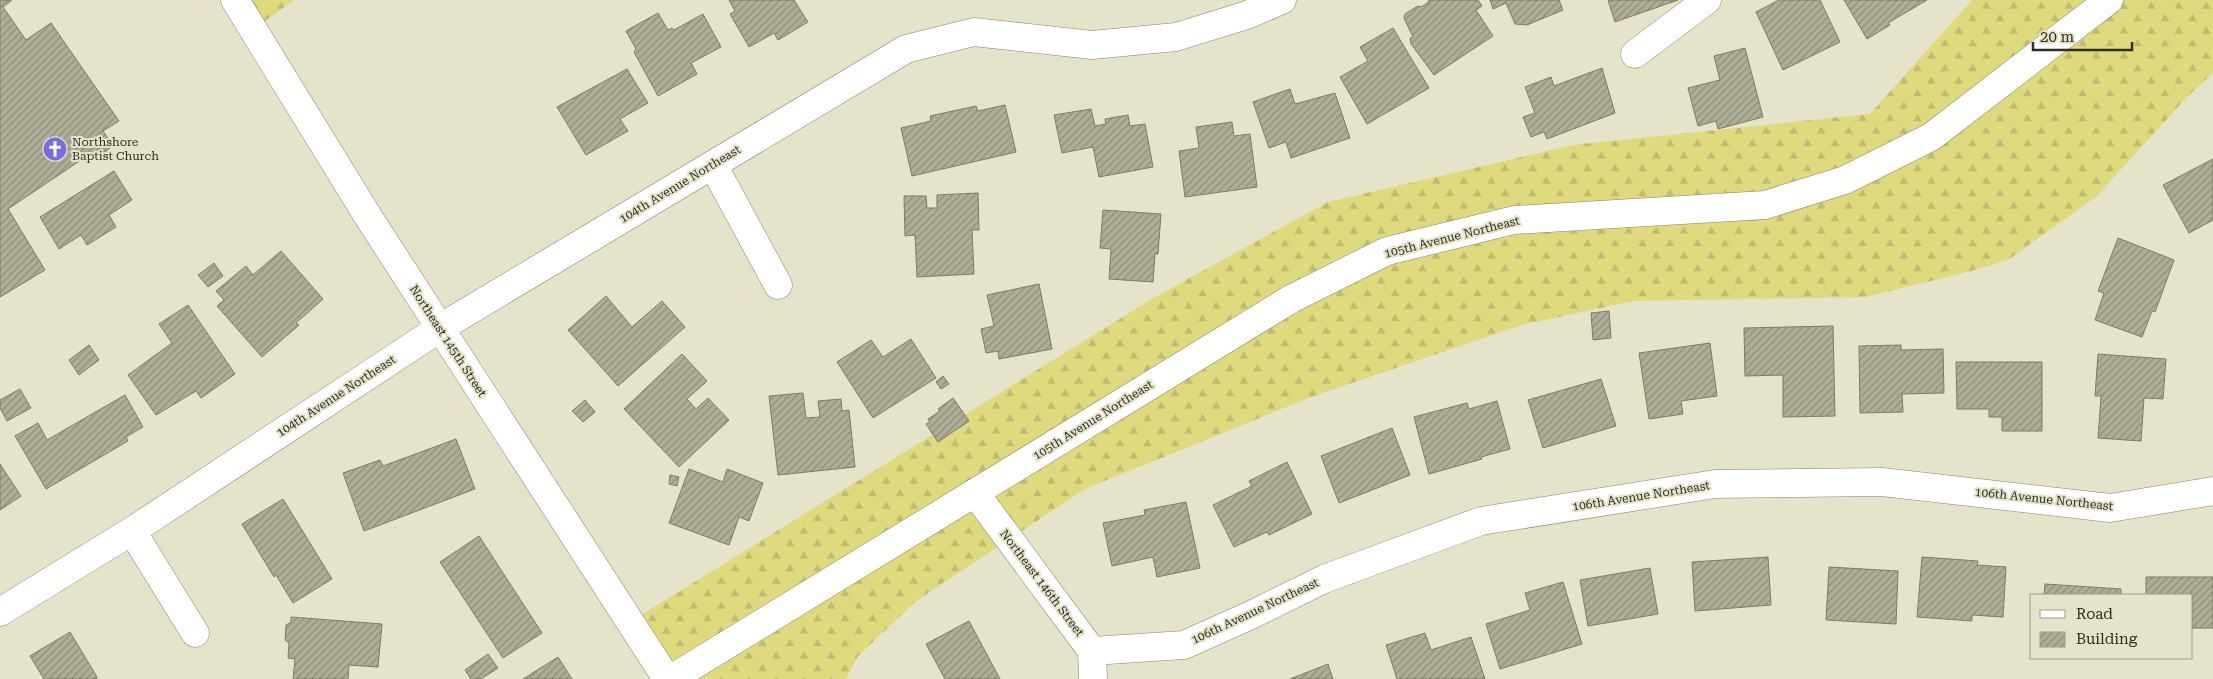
<svg xmlns="http://www.w3.org/2000/svg" width="2213" height="679" font-family="'Roboto Serif',serif">
<style>
.forest{fill:url(#forest-firs)}
.building{fill:url(#building-hatch);stroke:#7c7b64}
.lines{fill:none;stroke-linecap:round;stroke-linejoin:round}
.street-casing{stroke:#85846d;stroke-width:29}
.secondary-casing{stroke:#85846d;stroke-width:29}
.street{stroke:#fff;stroke-width:28}
.secondary{stroke:#fff;stroke-width:28}
.labels{text-anchor:middle;stroke-width:4;stroke-linejoin:round;paint-order:stroke}
.poi-label{font-size:12px;fill:#2e2e24;stroke:#e5e4cb;text-anchor:start}
.street-label{font-size:12px;fill:#2e2e24;stroke:#e5e4cb}
</style>
<defs>
<pattern id="forest-firs" width="22" height="20" patternUnits="userSpaceOnUse" patternTransform="scale(1.25)"><rect width="22" height="20" fill="#e0da7f"/><path d="M5 1l3.5 6h-7zM16 11l3.5 6h-7z" fill="#c0bb6e"/></pattern>
<pattern id="building-hatch" width="6" height="6" patternUnits="userSpaceOnUse" patternTransform="scale(1.25)"><rect width="6" height="6" fill="#aead96"/><path d="M-1 1l2-2M0 6l6-6M5 7l2-2" fill="none" stroke="#8e8d7a"/></pattern>
</defs>
<rect width="100%" height="100%" fill="#e5e4cb"/>
<!-- forest -->
<g class="forest">
<path d="M234,0H294L253,30Z"/>
<path d="M1972,0H2213V73L2188,96L2097,196L2008,260L1971,271L1866,297L1634,301L1522,325L1311,397L1085,489L916,601L858,656L846,679H667L630,622L1155,297L1328,202L1573,145L1870,114Z"/>
</g>
<!-- building -->
<g class="building">
<path d="M0,0H12L3,7L26,40L51,23L119,121L103,131L113,146L91,162L87,156L8,209L45,270L0,297Z"/>
<path d="M729,0H794L808,22L778,40L774,33L749,47L730,14L735,11Z"/>
<path d="M1428,0H1478L1482,6L1476,10L1493,36L1434,75L1411,44L1410,38L1413,37L1404,18L1405,14L1418,6L1421,7L1429,2Z"/>
<path d="M1490,0H1559L1563,10L1527,25L1515,24L1506,3L1493,9Z"/>
<path d="M1608,0H1678L1615,22Z"/>
<path d="M1779,0H1820L1840,42L1783,70L1756,12Z"/>
<path d="M1844,0H1927L1888,23L1890,25L1867,39Z"/>
<path d="M658,13L668,30L672,28L674,30L703,14L721,47L691,63L697,74L658,96L634,52L636,49L626,31Z"/>
<path d="M1393,28L1429,88L1367,124L1340,77L1368,61L1360,47Z"/>
<path d="M1745,48L1763,117L1718,129L1716,121L1698,126L1688,88L1720,80L1714,56Z"/>
<path d="M1602,68L1615,113L1547,139L1544,132L1531,137L1523,117L1535,113L1525,87L1551,77L1554,86Z"/>
<path d="M627,69L648,103L620,119L628,131L586,155L557,107Z"/>
<path d="M1290,89L1295,104L1335,93L1350,138L1291,158L1286,142L1269,148L1253,102Z"/>
<path d="M1005,105L1016,152L912,176L901,128L931,121L930,116L976,106L978,111Z"/>
<path d="M1091,109L1095,126L1106,124L1105,119L1128,115L1130,126L1145,124L1153,167L1099,177L1093,147L1062,153L1054,115Z"/>
<path d="M1232,122L1234,136L1250,134L1257,187L1185,197L1179,151L1199,148L1196,127Z"/>
<path d="M2213,159V220L2189,233L2163,185Z"/>
<path d="M114,171L132,200L109,215L116,227L87,245L81,235L59,249L40,217Z"/>
<path d="M978,193L979,230H972L974,274L917,277L915,235L905,236L904,196H926L927,208H937V195Z"/>
<path d="M1103,210L1161,214L1158,254H1155L1153,282L1109,279L1111,249L1100,248Z"/>
<path d="M2118,238L2174,260L2155,312L2152,311L2142,337L2095,320L2104,293L2098,291Z"/>
<path d="M281,251L323,299L296,323L299,325L262,357L217,306L224,300L216,291L246,266L253,275Z"/>
<path d="M214,263L223,276L208,287L198,275Z"/>
<path d="M1039,284L1052,349L999,359L998,351L986,353L981,329L994,326L987,295Z"/>
<path d="M606,296L632,327L662,301L685,327L618,386L568,330Z"/>
<path d="M188,305L235,374L201,398L196,391L156,415L128,375L172,343L159,324Z"/>
<path d="M1609,311L1611,338L1593,340L1591,313Z"/>
<path d="M1833,326L1835,416L1783,417V375L1745,376L1744,328Z"/>
<path d="M911,339L936,378L873,418L837,362L871,340L883,357Z"/>
<path d="M1710,343L1717,396L1681,401L1683,414L1649,419L1639,353Z"/>
<path d="M89,345L99,360L79,375L69,360Z"/>
<path d="M1901,345V350L1943,349L1944,393L1902,394L1903,412L1860,413L1859,346Z"/>
<path d="M682,354L707,381L687,399L696,409L708,398L729,420L679,467L624,409Z"/>
<path d="M2098,354L2166,359L2163,399L2144,398L2141,441L2098,438L2101,396H2095Z"/>
<path d="M1956,362H2042V431H2002V417H1989V409H1957Z"/>
<path d="M943,376L949,384L941,389L936,382Z"/>
<path d="M1601,379L1616,426L1543,448L1528,400Z"/>
<path d="M20,389L31,408L7,421L0,408V400Z"/>
<path d="M803,393L806,418L820,417L818,401L841,399L842,411L849,410L855,467L778,475L769,396Z"/>
<path d="M125,395L143,427L126,437L128,441L46,489L15,436L38,423L47,440Z"/>
<path d="M953,398L969,421L938,442L926,424L930,422L928,419L940,411L938,409Z"/>
<path d="M585,400L595,412L583,422L572,411Z"/>
<path d="M1497,401L1510,449L1481,457L1482,459L1429,474L1414,417L1467,403L1469,409Z"/>
<path d="M1392,428L1410,475L1339,503L1321,456Z"/>
<path d="M456,439L475,489L364,531L343,473L380,460L383,466Z"/>
<path d="M1287,462L1312,514L1269,535L1267,532L1234,547L1213,505L1252,486L1249,481Z"/>
<path d="M0,464L21,496L0,510Z"/>
<path d="M689,469L723,482L727,469L763,483L749,521L739,517L729,545L669,523Z"/>
<path d="M670,475L679,477L677,486L669,484Z"/>
<path d="M283,499L332,579L293,603L276,575L274,577L242,524Z"/>
<path d="M1186,502L1200,568L1157,577L1153,557L1112,566L1103,523L1145,515L1144,510Z"/>
<path d="M479,536L542,633L503,658L440,562Z"/>
<path d="M1768,557L1771,605L1695,611L1692,562Z"/>
<path d="M1922,557L1978,561L1977,565L2006,567L2003,617L1972,615V621L1917,617Z"/>
<path d="M1829,567L1898,571L1896,624L1826,620Z"/>
<path d="M1650,568L1658,614L1588,626L1580,580Z"/>
<path d="M2146,577H2213V628H2192V595H2146Z"/>
<path d="M1563,582L1582,644L1500,669L1486,624L1530,610L1525,593Z"/>
<path d="M2045,584L2121,589V595H2044Z"/>
<path d="M291,617L382,624L378,667L349,665L348,679H293L295,659L288,658L289,643L285,640L286,625L291,622Z"/>
<path d="M969,621L1000,679H945L926,644Z"/>
<path d="M70,632L97,677L96,679H44L30,656Z"/>
<path d="M1425,633L1431,650L1471,637L1485,679H1397L1386,645Z"/>
<path d="M488,654L498,668L481,679H471L465,670Z"/>
<path d="M558,657L572,679H523Z"/>
<path d="M1328,664L1333,679H1290Z"/>
</g>
<g class="lines">
<defs>
<g id="street">
<path d="M1635,54L1707,0"/>
<path d="M713,165L778,285"/>
<path d="M975,493L1092,651L1093,679"/>
<path d="M132,531L195,633"/>
<path d="M0,612L132,531L440,328L906,49L974,32L1092,45L1176,37L1247,15L1282,0"/>
<path d="M1092,651L1184,645L1251,615L1324,579L1481,521L1715,484L1882,482L2110,508L2213,491"/>
<path d="M671,679L1291,299L1387,251L1514,220L1765,205L1845,180L1931,137L2109,0"/>
</g>
<path id="secondary" d="M235,0L369,218L667,679"/>
</defs>
<!-- street casing -->
<use href="#street" class="street-casing"/>
<!-- secondary casing -->
<use href="#secondary" class="secondary-casing"/>
<!-- street -->
<use href="#street" class="street"/>
<!-- secondary -->
<use href="#secondary" class="secondary"/>
</g>
<!-- icons -->
<defs>
<symbol id="church-disc" viewBox="-11 -11 22 22"><circle r="9.5" fill="#796ae5" stroke="#e5e4cb"/><path d="M-1.2-6h2.4v3.5h3.3v2.4h-3.3V6h-2.4V-.1h-3.3v-2.4h3.3Z" fill="#fff"/></symbol>
</defs>
<g fill-rule="evenodd">
<use href="#church-disc" x="41" y="135" width="28" height="28"/>
</g>
<g class="labels">
<!-- poi labels -->
<g class="poi-label">
<text x="72" y="146">Northshore<tspan x="72" dy="14">Baptist Church</tspan></text>
</g>
<!-- street labels -->
<g class="street-label">
<text transform="translate(680 184) rotate(-31)" y="4">104th Avenue Northeast</text>
<text transform="translate(1452 237) rotate(-14)" y="4">105th Avenue Northeast</text>
<text transform="translate(448 341) rotate(57)" y="4">Northeast 145th Street</text>
<text transform="translate(336 396) rotate(-33)" y="4">104th Avenue Northeast</text>
<text transform="translate(1093 420) rotate(-32)" y="4">105th Avenue Northeast</text>
<text transform="translate(1641 496) rotate(-9)" y="4">106th Avenue Northeast</text>
<text transform="translate(2044 499) rotate(6)" y="4">106th Avenue Northeast</text>
<text transform="translate(1042 583) rotate(53)" y="4">Northeast 146th Street</text>
<text transform="translate(1255 611) rotate(-25)" y="4">106th Avenue Northeast</text>
</g>
</g>
<!-- legend -->
<rect x="2030" y="594" width="162" height="65" fill="#e5e4cb" stroke="#9c9b88"/>
<rect x="2040" y="610" width="25" height="8" fill="#ffffff" stroke="#9c9b88"/>
<text x="2076" y="619" font-size="15" fill="#2e2e24">Road</text>
<rect x="2040" y="632" width="25" height="15" fill="url(#building-hatch)" stroke="#9c9b88"/>
<text x="2076" y="644" font-size="15" fill="#2e2e24">Building</text>
<!-- scale -->
<path d="M2033 42v8h99v-8" fill="none" stroke="#2e2e24" stroke-width="2.5"/>
<text x="2040" y="42" font-size="15" fill="#2e2e24" stroke="#e5e4cb" stroke-width="4" paint-order="stroke">20 m</text>
</svg>
